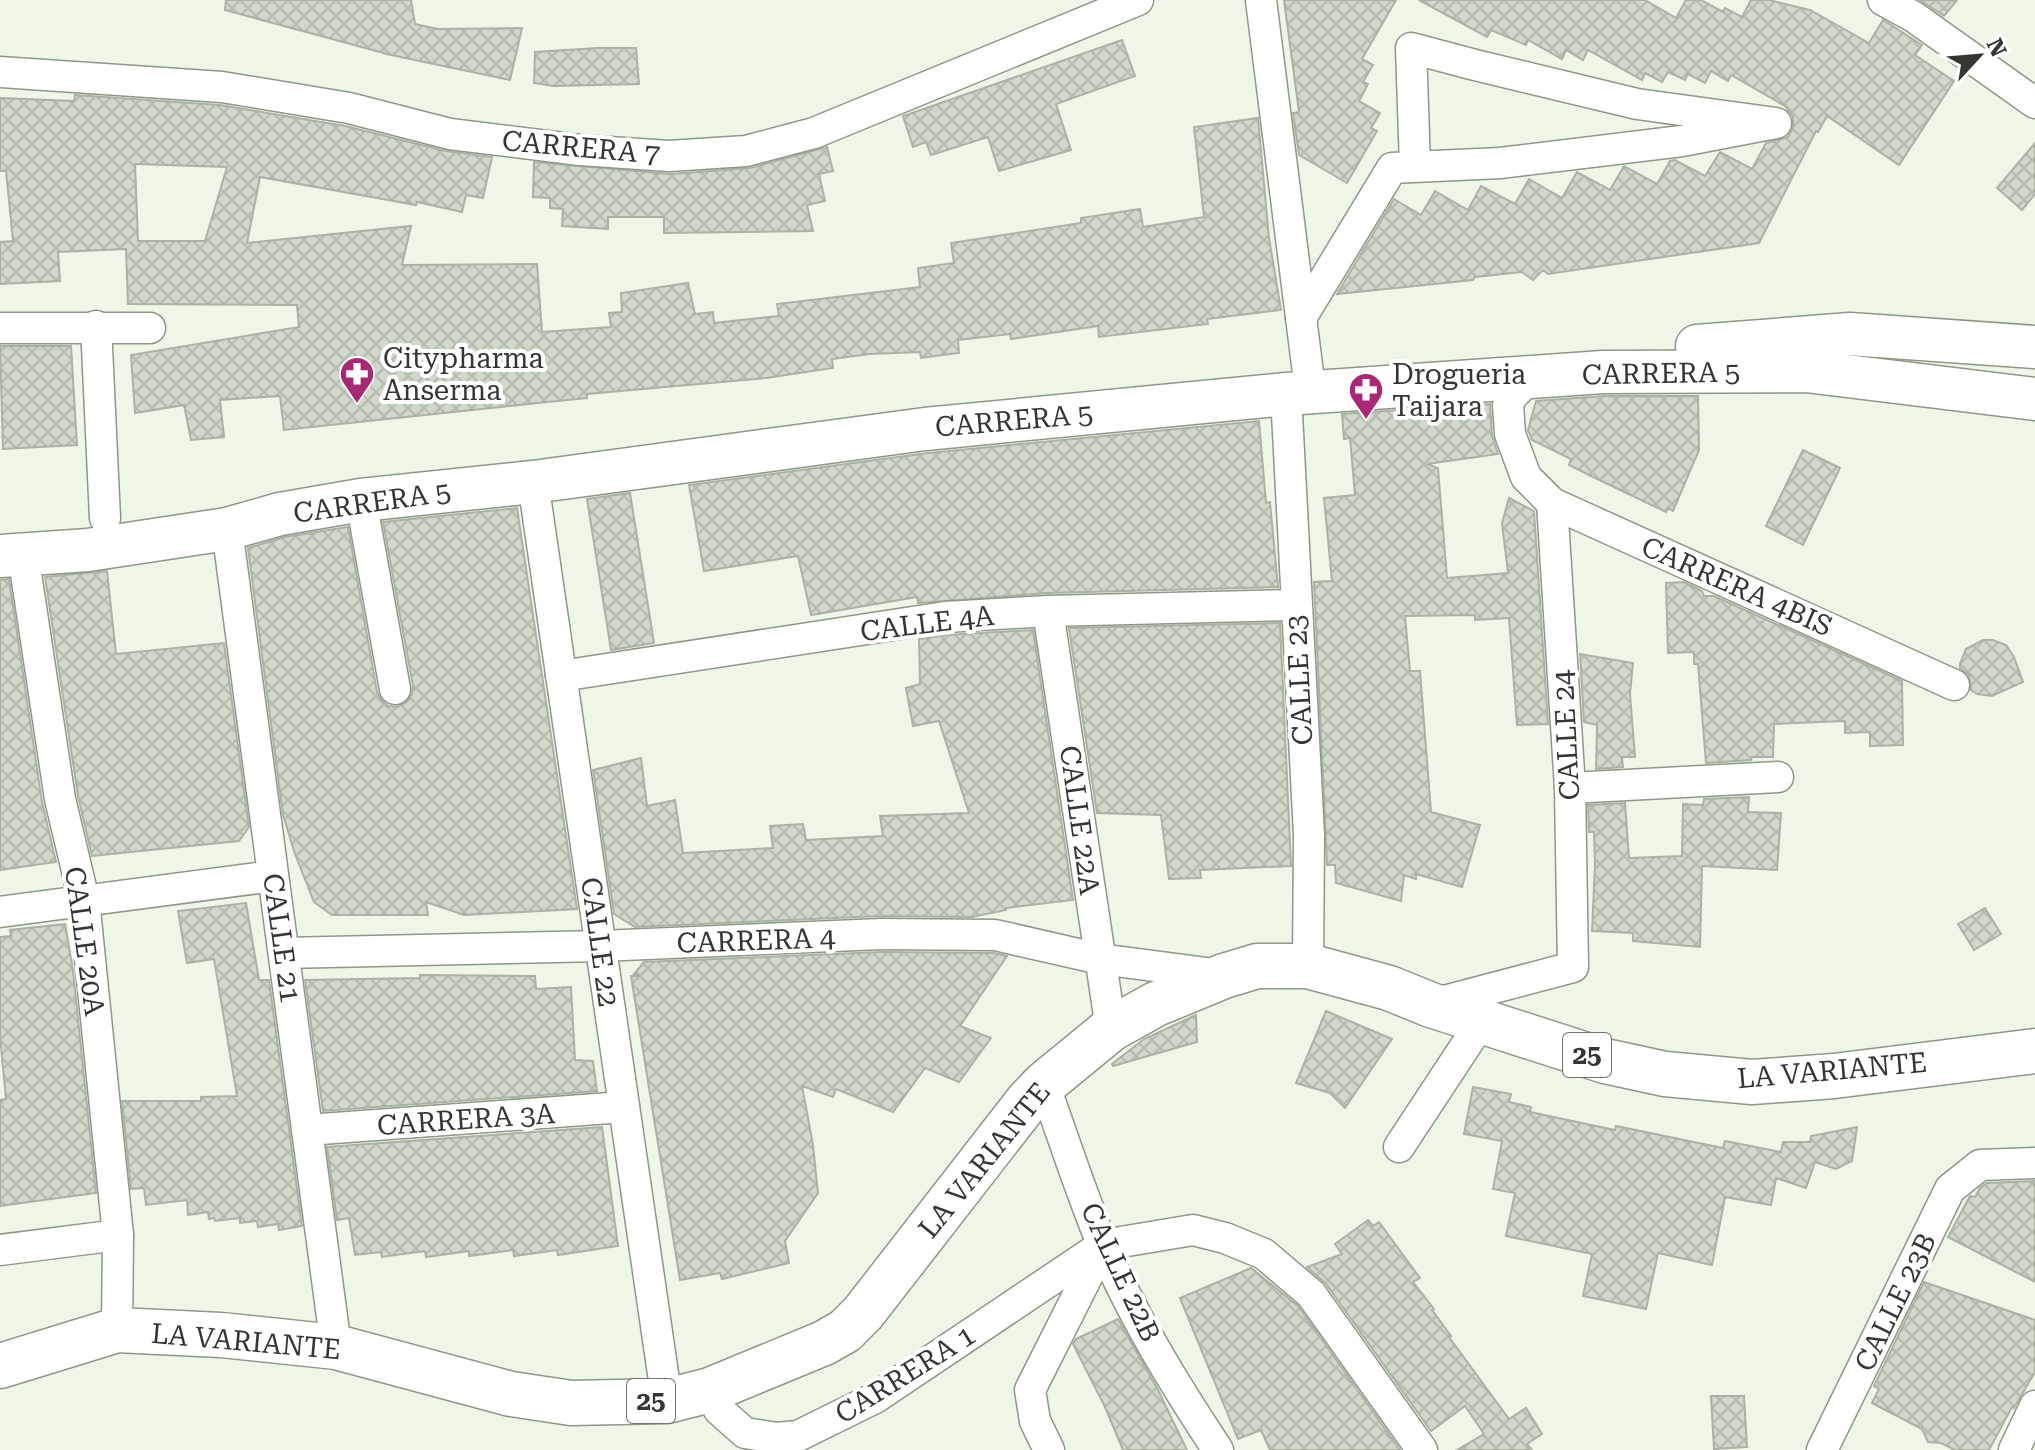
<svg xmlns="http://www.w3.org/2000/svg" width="2035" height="1450" font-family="'Roboto Serif',serif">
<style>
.building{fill:url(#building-cross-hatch);stroke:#aab2a4;stroke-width:2;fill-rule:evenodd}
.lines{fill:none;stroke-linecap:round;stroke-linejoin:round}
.street-casing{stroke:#8f9789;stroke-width:33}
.secondary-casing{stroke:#8f9789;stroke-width:45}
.primary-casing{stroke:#8f9789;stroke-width:47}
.street{stroke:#fff;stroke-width:30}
.secondary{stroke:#fff;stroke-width:42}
.primary{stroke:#fff;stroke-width:44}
.labels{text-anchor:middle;stroke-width:8;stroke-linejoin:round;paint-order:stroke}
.shield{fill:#fff;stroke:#71736f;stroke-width:2}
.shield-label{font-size:26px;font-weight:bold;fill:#343731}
.street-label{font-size:28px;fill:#343731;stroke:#fff}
.poi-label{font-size:28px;fill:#343731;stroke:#fff;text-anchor:start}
</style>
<defs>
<pattern id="building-cross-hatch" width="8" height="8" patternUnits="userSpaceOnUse" patternTransform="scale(2)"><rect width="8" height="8" fill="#d0d8ca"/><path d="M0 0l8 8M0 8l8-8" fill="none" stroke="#b3baae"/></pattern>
</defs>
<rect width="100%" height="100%" fill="#edf6e7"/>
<!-- building -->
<g class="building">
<path d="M226,0H411L415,24L438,29L522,28L510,80L391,55L225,10Z"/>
<path d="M1284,0H1396L1362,59L1373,65L1363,82L1368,84L1359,101L1380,113L1371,128L1377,131L1347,183L1299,155L1293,113L1299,112Z"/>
<path d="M1419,0H1645L1676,18L1686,0H1701L1723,12L1725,8L1742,17L1751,0H1769L1810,10L1869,43L1883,20L1922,45L1915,55L1954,81L1899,165L1827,116L1818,132L1816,131L1759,243L1548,274L1543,270L1533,280L1522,272L1475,277L1473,280L1337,294L1394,199L1421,215L1435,191L1468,210L1481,186L1515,204L1529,179L1562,198L1577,172L1610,190L1624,166L1657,184L1670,161L1675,160L1705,176L1720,152L1752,169L1766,143L1788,137L1793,128V117L1785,106L1731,75L1728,81L1711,71L1705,83L1688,74L1685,80L1668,72L1662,82L1645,73L1642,80L1588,50L1583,60L1566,50L1562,59L1528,40L1526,45L1491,30L1487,37Z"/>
<path d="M1920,0H1957L1944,16Z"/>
<path d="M1122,40L1135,76L1056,104L1071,150L999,171L988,137L931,155L926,142L913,147L903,116Z"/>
<path d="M597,48H636L639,84L553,86L534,83L535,52Z"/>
<path d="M75,95L220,105L345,126L446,151L492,157L483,198L466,195L462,212L417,202L416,205L260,177L247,243L411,226L402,265L537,264L542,332L611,327L609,313L622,312L621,293L688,283L695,314L713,312L714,323L779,316L777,304L920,287L918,268L954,263L951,243L1081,223V218L1140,209L1143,227L1204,217L1194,127L1258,118L1269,238L1281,310L1207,319L1208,324L1099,337L1098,326L1011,339L1010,334L958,340L959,353L921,358L920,352L870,354L832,359L833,368L766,378L587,394V398L547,402L284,430L280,396L220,400L224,437L191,440L184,405L135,413L131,355L299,327L297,305L128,304L126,249L58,252L60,281L0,284V242L13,241L6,171H0V98L74,101ZM135,164L227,167L205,241H138Z"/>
<path d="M2035,143V194L2022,210L1997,188Z"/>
<path d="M827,147L833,171L819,174L825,201L807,205L813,231L664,233V217H608V229L562,226L563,209L550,208V198L533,197L534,162L670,174L750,168Z"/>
<path d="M0,346H71L77,445L3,449Z"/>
<path d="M1604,396H1698L1699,450L1673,511L1668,508L1666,512L1589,475L1569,465L1571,459L1532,440L1528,430L1536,401Z"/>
<path d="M1490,404L1492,436L1498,454L1427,464L1438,468L1447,578L1508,573L1502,523L1509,498L1534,511L1548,724L1517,725L1509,618L1475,620V615L1405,616L1410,671H1420L1431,812L1480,825L1462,887L1416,874V879L1404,875L1401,901L1336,883L1335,865H1327L1314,582L1332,581L1324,498L1355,495L1350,438L1344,439L1342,414Z"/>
<path d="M1259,421L1266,503L1270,502L1278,587L1047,593L918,603L917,597L811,615L798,556L704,571L689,485L928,453Z"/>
<path d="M1803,450L1840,468L1803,545L1766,526Z"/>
<path d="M630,493L654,643L611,650L587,499Z"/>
<path d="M517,508L577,909L464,915L426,902L428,915H332L314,902L295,854L283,815L248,548L285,537L348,527L377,692L382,701L388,706L397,707L407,702L412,694L413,686L383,522Z"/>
<path d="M107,571L116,654L224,643L249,827L239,841L92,856L78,796L45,577Z"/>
<path d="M9,579L42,802L56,862L0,870V580Z"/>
<path d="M1684,582L1702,591L1704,596H1714L1902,681L1903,745L1870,746V732L1845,733V721L1774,724L1773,757H1752L1751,760L1706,763L1698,664H1694V652L1668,653L1666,583Z"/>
<path d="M1280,623L1291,866L1200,870L1201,878L1169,879L1161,815L1097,813L1069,628Z"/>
<path d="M1033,630L1073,900L1006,908V910L972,917L880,916L635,927L614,914L593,770L641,758L647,806L675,800L683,853L773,848L770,826L803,824L806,840L883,836L880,816L969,813L939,721L913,726L906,688L920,684L919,639L947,635Z"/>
<path d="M1983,640H1993L2006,645L2014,657L2023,682L1992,696L1977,694L1971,690L1969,675L1960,668V664L1966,649Z"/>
<path d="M1580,654L1633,663L1630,694L1635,757H1622L1623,767L1596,769L1597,725L1584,722Z"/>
<path d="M1749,797L1748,812L1781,813L1777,870L1702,866L1700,947L1633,941V933L1592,931L1595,864L1594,832H1589L1588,805L1625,803L1629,858L1682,856L1683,804L1703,805L1704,799Z"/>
<path d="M246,903L259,980H269L302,1226L279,1230L278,1224L258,1227L257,1221L240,1223V1218L215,1221L214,1218L209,1219L208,1212L188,1215L187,1200L146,1205L144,1188L131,1189L122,1101H201V1097L237,1096L214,959L187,963L178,911Z"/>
<path d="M1985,908L2001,934L1974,950L1958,924Z"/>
<path d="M65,924L73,971L96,1193L0,1206V1100L6,1099L0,1036V937L11,936L10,930Z"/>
<path d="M881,952L993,953L1007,956L960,1026L991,1038L959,1082L925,1068L893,1112L836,1089L833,1097L802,1086L813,1145L818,1193L785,1241L789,1263L722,1279L720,1273L680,1280L631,976H640L634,974L644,962Z"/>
<path d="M420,975L535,976L536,989L571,987L575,1060L593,1061L597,1091L323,1111L305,980L420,978Z"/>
<path d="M1326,1011L1392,1039L1345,1108L1330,1093L1296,1083Z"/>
<path d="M1196,1015L1197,1042L1113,1066L1112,1064L1144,1039Z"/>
<path d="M1473,1087L1511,1094L1509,1102L1531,1107L1530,1112L1615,1130L1616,1126L1723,1148L1725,1141L1781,1152L1783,1142H1810L1811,1136L1857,1127L1852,1161L1836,1169L1815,1162L1806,1188L1776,1178L1771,1205L1725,1197L1712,1265L1658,1253L1646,1309L1583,1296L1592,1254L1506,1236L1515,1193L1493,1189L1502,1141L1464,1134Z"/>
<path d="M602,1127L618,1246L558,1255L557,1250L514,1256L513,1250L469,1256V1251L426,1257L425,1251L382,1257L381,1252L355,1255L349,1218L337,1220L327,1147Z"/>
<path d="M2035,1181V1282L1948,1237L1970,1196L1975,1197L1980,1188L1987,1183Z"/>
<path d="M1368,1220L1373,1226L1379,1222L1420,1278L1413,1282L1434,1309L1432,1310L1451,1336L1449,1337L1509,1419L1526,1408L1542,1434L1527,1444L1532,1450H1457L1484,1434L1465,1406L1431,1431L1326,1284L1307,1267L1342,1254L1335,1244Z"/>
<path d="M1251,1268L1298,1306L1400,1450H1270L1261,1430L1238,1439L1180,1298Z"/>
<path d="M1924,1282L2035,1320V1372L2014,1408L2012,1407L1989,1450H1955L1941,1443L1928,1442L1922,1429L1872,1403L1879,1389L1874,1386Z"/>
<path d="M1118,1319L1157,1388L1187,1450H1123L1105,1407L1073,1344L1076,1339Z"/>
<path d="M1711,1396H1744L1747,1447L1714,1449Z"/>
</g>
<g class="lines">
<defs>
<g id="street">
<path d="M1261,0L1308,373"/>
<path d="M1883,0L1914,17L2035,103"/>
<path d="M0,72L222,87L349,108L450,134L580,150L669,156L746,151L814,133L1138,0"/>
<path d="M1301,318L1392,168L1500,163L1682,141L1776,123L1637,104L1475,65L1411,48L1415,166"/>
<path d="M96,326L105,518"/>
<path d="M0,328H150"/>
<path d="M1530,378L1512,396L1508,405L1510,434L1526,477L1552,503L1954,685"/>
<path d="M1286,394L1309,835L1308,966"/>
<path d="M533,482L667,1401"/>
<path d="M361,500L395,689"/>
<path d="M227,529L336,1347"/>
<path d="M23,554L60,799L84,900L118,1235L117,1330"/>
<path d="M1048,611L1111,1029"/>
<path d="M561,676L945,617L1048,611L1295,605"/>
<path d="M1570,788L1778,777"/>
<path d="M0,912L273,876"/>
<path d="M284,953L601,946L881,934L995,935L1100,959L1222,975"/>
<path d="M1433,1004L1573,967L1570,788L1552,503"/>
<path d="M1044,1084C1063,1137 1081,1193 1103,1246C1133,1317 1175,1385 1218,1450"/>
<path d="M307,1130L624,1107"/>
<path d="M1399,1147L1482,1021"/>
<path d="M0,1250L118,1235"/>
<path d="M710,1390L719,1410L745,1433L777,1438L798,1436L875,1398L1103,1245L1193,1230L1225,1238L1264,1254L1311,1294L1422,1450"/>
<path d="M1049,1450L1035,1421L1030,1390L1103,1245"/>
<path d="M1822,1450L1950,1189L1980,1165L2035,1163"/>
<path d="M2014,1450L2035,1406"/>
</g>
<g id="secondary">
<path d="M1697,346L1850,334L2035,347"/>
<path d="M0,556L88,550L227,529L280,514L361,500L533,482L925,429L1286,394L1603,372L1806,371L2035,399"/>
</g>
<path id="primary" d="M0,1366L117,1330L221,1335L336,1347L511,1394L571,1403L667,1401L710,1390L824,1343L845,1331L863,1313L1027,1102L1044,1084L1111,1029L1156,1004L1224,976L1257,966H1308L1389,988L1431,1005L1605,1061L1665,1074L1752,1082L1834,1076L2035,1051"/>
</defs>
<!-- street casing -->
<use href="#street" class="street-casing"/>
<!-- secondary casing -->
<use href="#secondary" class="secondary-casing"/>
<!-- primary casing -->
<use href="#primary" class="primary-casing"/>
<!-- street -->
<use href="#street" class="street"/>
<!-- secondary -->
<use href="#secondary" class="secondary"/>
<!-- primary -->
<use href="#primary" class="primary"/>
</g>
<!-- icons -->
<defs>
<symbol id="pharmacy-pin" viewBox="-11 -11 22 30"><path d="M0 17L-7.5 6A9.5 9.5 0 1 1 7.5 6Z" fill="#a92774" stroke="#fff"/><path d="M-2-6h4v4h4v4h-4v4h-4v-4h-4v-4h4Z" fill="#fff"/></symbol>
</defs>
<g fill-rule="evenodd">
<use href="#pharmacy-pin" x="337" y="354" width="40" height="54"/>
<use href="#pharmacy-pin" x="1346" y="370" width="40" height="54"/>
</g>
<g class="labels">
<!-- shield labels -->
<g class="shield">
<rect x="1563" y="1033" width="48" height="44" rx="6"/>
<rect x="627" y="1379" width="48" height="44" rx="6"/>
</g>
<g class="shield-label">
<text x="1587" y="1064">25</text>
<text x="651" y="1410">25</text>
</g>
<!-- street labels -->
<g class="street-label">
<text transform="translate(581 147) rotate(5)" y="10">CARRERA 7</text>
<text transform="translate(1661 373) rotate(-1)" y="10">CARRERA 5</text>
<text transform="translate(1014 420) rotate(-5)" y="10">CARRERA 5</text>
<text transform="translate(372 502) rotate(-8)" y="10">CARRERA 5</text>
<text transform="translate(1737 586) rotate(24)" y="10">CARRERA 4BIS</text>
<text transform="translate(927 623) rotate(-7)" y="10">CALLE 4A</text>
<text transform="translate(1299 680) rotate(-93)" y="10">CALLE 23</text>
<text transform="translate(1566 735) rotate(-93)" y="10">CALLE 24</text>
<text transform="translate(1080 820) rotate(82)" y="10">CALLE 22A</text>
<text transform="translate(282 938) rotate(82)" y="10">CALLE 21</text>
<text transform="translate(756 940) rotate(-2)" y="10">CARRERA 4</text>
<text transform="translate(85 941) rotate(82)" y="10">CALLE 20A</text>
<text transform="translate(600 942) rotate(82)" y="10">CALLE 22</text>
<text transform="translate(1832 1070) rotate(-5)" y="10">LA VARIANTE</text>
<text transform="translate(466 1119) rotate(-4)" y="10">CARRERA 3A</text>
<text transform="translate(984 1160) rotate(-51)" y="10">LA VARIANTE</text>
<text transform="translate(1121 1272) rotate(65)" y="10">CALLE 22B</text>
<text transform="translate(1895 1302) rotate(-64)" y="10">CALLE 23B</text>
<text transform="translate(246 1341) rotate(5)" y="10">LA VARIANTE</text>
<text transform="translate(905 1374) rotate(-32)" y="10">CARRERA 1</text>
</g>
<!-- poi labels -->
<g class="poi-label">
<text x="383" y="368">Citypharma<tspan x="383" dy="32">Anserma</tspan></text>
<text x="1392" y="384">Drogueria<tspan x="1392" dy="32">Taijara</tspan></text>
</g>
</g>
<!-- north arrow -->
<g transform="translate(1979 56) rotate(64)" stroke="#ffffff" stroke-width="6" paint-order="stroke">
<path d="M0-6L14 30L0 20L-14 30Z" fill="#343731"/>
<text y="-12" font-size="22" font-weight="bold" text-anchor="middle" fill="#343731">N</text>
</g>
</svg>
